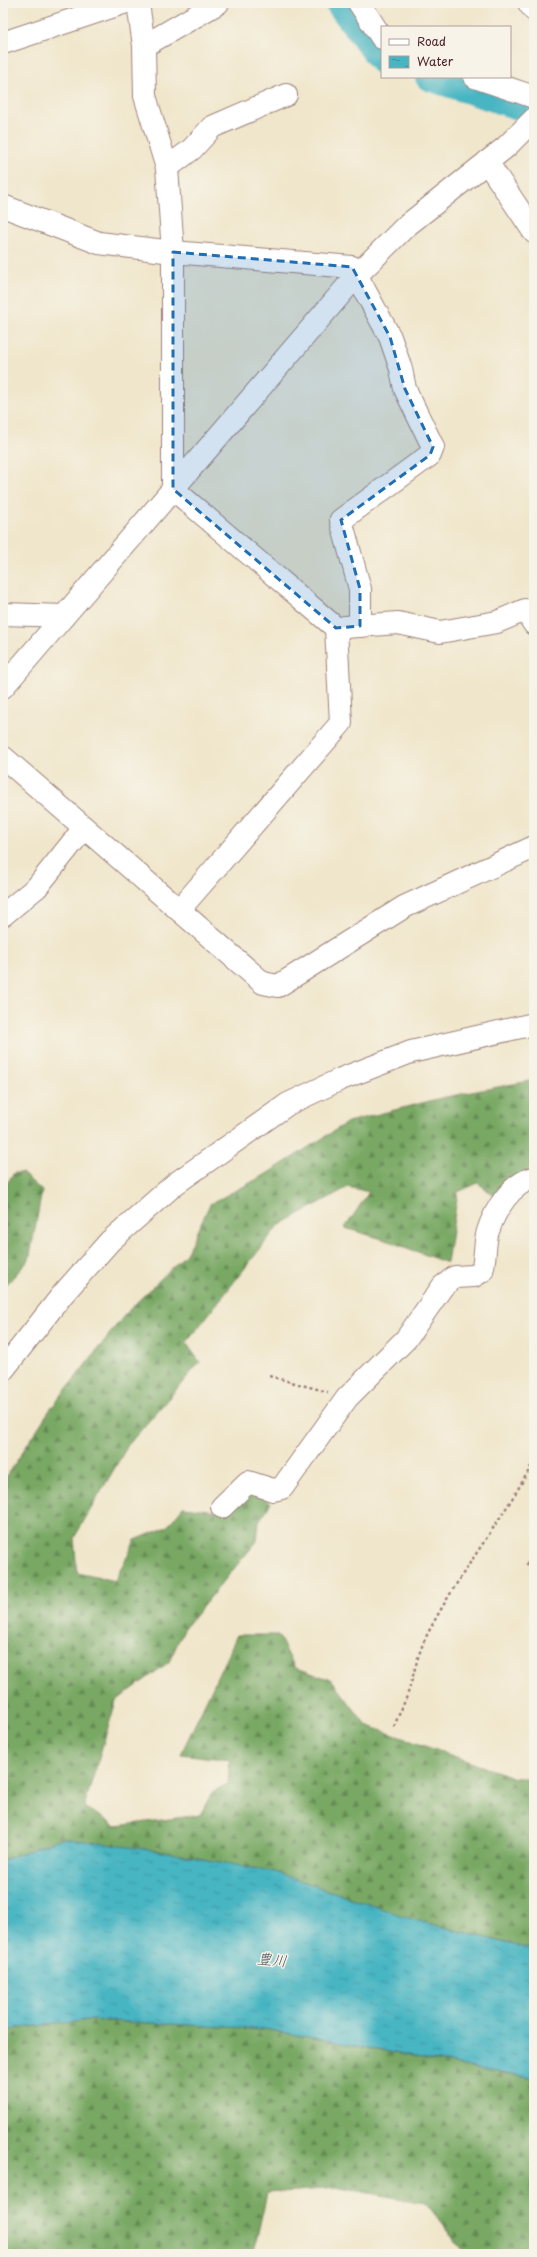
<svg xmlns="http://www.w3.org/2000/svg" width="537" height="2257" font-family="'Playpen Sans','Klee One',sans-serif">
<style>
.forest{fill:url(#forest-firs);stroke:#616447}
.water{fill:url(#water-ripples);stroke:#486a76}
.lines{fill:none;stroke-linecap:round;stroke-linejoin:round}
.river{stroke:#47b5c2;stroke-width:28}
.minor-casing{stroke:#9d827b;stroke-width:24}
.path{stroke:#9d827b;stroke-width:2.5;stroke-dasharray:3 3;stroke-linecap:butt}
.minor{stroke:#fff;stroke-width:22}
.marked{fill:#1f6fb2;fill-opacity:0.2;stroke:#1f6fb2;stroke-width:3;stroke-dasharray:8 5;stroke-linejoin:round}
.labels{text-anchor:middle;stroke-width:3;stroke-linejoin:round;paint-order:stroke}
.water-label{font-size:15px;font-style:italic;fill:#495460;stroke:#f7f3e8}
</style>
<defs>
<pattern id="forest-firs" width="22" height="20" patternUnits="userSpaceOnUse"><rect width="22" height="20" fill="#78a863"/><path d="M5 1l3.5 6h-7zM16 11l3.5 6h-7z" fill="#648852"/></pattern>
<pattern id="water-ripples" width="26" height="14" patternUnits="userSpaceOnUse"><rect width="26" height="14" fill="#47b5c2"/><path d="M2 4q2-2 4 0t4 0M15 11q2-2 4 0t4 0" fill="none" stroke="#3d939e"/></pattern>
</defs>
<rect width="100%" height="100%" fill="#f7f3e8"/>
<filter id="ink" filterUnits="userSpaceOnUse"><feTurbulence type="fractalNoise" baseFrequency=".025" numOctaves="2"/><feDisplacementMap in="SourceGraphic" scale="8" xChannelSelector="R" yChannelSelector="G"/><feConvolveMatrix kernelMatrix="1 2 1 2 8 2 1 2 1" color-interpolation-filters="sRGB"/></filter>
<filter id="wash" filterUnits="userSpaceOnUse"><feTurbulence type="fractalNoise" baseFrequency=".012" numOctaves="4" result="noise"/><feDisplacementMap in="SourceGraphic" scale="16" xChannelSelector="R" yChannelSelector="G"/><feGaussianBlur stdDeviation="0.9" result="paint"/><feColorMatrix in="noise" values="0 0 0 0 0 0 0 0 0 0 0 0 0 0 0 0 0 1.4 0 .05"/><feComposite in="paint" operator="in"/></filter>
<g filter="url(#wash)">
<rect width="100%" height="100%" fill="#f0e6cb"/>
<!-- forest -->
<g class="forest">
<path d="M534,1080V1172L500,1200L478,1183L458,1192L447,1263L386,1240L345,1228L369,1192L348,1187L278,1226L186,1343L200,1362L128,1445L74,1538L77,1573L115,1581L135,1540L167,1527L183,1507L217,1511L249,1487L271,1503L259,1521L257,1541L184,1629L169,1662L116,1701L84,1807L116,1826L200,1815L213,1791L228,1784L230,1760L181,1754L237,1635H278L295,1668L332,1680L366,1725L515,1778H534V1950L415,1920L63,1838L3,1860V1482L49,1411L127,1312L186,1254L210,1204L265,1175L348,1122L441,1098Z"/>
<path d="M14,1173H22L42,1191L29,1260L3,1288V1189Z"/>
<path d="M89,2020L265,2029L534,2079V2254H466L426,2203L340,2188L267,2193L253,2254H3V2030Z"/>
</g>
<!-- water -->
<path class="water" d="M62,1838L158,1851L275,1872L415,1920L534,1950V2079L265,2029L89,2020L3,2030V1860Z"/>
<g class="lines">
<!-- river -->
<g class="river">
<path d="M339,3L382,60"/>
<path d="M429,77L534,111"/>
</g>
</g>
</g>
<g filter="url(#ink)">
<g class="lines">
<defs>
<g id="minor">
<path d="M138,3L144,46L145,96L167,168L173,252V489L336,628L341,723L179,910"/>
<path d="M359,3L382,38"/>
<path d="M529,3L534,10"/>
<path d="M3,43L123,3"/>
<path d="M144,46L218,3"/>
<path d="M475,77L534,97"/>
<path d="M487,162L534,232"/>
<path d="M167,168L192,149L212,127L286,95"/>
<path d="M3,206L99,243L173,252L352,267L390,337L401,369L405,389L433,447L430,455L341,520L360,589V626"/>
<path d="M3,614L64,616"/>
<path d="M345,627L398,623L440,632L497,622L525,610L534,624"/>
<path d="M3,687L357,275L405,227L506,147L534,119"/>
<path d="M3,757L263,983L278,986L404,907L534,847"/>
<path d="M3,915L37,887L84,828"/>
<path d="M3,1370L63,1294L110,1241L175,1184L288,1104L341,1079L411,1052L534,1024"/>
<path d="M222,1507L248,1482L273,1490L282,1488L347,1398L406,1339L443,1286L455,1277L474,1276L482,1271C486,1258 484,1243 488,1231C495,1210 511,1183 534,1178"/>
</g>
</defs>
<!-- minor casing -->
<use href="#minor" class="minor-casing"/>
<!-- path -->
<g class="path">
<path d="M269,1376L328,1392"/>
<path d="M534,1552L527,1564L534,1568"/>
<path d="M394,1727C398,1716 403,1706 407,1696C414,1675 417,1655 427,1635C458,1574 502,1521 534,1461"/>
</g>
<!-- minor -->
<use href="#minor" class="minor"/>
</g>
</g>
<!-- marked area -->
<path class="marked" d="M173,252L352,267L390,337L405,389L433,447L430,455L341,520L360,589V626L336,628L173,489Z"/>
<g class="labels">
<!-- water labels -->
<g class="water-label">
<text transform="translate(272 1960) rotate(6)" y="5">豊川</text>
</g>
</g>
<!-- margin -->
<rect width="537" height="2257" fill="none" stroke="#f7f3e8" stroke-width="16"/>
<!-- legend -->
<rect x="381" y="26" width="130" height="52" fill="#f7f3e8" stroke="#b29e9c"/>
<rect x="389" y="39" width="20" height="6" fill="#ffffff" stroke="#b29e9c"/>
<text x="417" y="46" font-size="12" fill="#4a1f2b">Road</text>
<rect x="389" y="56" width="20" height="12" fill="url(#water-ripples)" stroke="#b29e9c"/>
<text x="417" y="66" font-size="12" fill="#4a1f2b">Water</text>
</svg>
